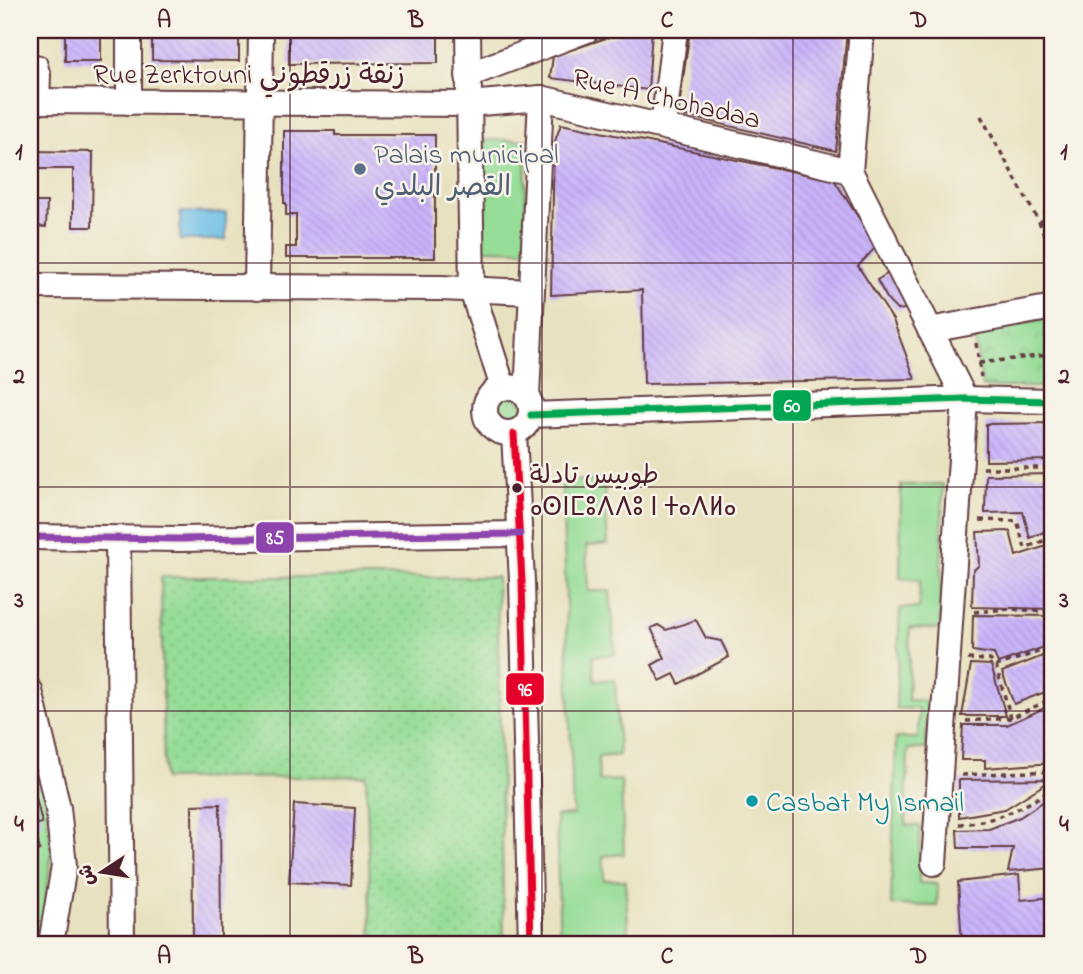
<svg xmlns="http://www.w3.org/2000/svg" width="1083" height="974" font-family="'Indie Flower','Playpen Sans Arabic','Noto Sans Tifinagh',sans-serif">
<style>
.grass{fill:url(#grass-dots);stroke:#707e61;stroke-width:2}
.park{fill:url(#park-crowns);stroke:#707e61;stroke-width:2}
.garden{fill:#96dd97;stroke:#707e61;stroke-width:2}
.water{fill:#6bbee7;stroke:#5a6e89;stroke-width:2}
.building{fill:url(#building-back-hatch)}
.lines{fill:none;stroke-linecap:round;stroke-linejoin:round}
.lane-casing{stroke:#623c41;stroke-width:16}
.street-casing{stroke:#623c41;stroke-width:28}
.path{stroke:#623c41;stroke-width:3.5;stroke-dasharray:5 5;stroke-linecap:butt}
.lane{stroke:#fff;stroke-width:12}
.street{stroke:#fff;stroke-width:24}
.bus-1-casing{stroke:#f7f3e8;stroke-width:12}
.bus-2-casing{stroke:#f7f3e8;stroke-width:12}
.bus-3-casing{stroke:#f7f3e8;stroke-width:12}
.bus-1{stroke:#00a651;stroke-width:7}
.bus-2{stroke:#e4002b;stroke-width:7}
.bus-3{stroke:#8e44ad;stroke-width:7}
.grid{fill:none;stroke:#4a1f2b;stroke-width:2;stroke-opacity:0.55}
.service-dot{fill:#5c6f8a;stroke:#f7f3e8;stroke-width:2.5}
.bus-dot{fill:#4a1f2b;stroke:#f7f3e8;stroke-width:2.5}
.culture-dot{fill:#0f9aa8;stroke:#f7f3e8;stroke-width:2.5}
.labels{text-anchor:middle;stroke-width:5;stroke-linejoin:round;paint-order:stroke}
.bus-label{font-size:26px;fill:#4a1f2b;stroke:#f7f3e8;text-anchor:start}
.street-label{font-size:28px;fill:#4a1f2b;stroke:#f7f3e8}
.service-label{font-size:28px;fill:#4e5e75;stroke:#f7f3e8;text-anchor:start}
.culture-label{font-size:28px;fill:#0d838f;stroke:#f7f3e8;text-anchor:start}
.line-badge{stroke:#f7f3e8;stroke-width:2.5}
.badge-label{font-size:19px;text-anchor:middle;font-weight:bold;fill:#fff}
.neatline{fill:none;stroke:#4a1f2b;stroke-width:2.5}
.grid-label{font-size:23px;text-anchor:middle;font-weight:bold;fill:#4a1f2b}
</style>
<defs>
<pattern id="grass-dots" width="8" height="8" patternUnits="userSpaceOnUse" patternTransform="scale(1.75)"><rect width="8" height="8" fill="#96dd97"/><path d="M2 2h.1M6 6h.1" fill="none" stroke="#83bd82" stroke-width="1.8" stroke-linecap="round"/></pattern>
<pattern id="park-crowns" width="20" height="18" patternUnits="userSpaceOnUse" patternTransform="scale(1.75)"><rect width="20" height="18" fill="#96dd97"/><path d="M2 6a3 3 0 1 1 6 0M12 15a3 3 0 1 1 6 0" fill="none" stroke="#83bd82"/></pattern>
<pattern id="building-back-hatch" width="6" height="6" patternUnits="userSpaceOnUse" patternTransform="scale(1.75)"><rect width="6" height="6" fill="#cab4fb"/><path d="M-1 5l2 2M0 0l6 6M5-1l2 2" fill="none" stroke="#af9ad7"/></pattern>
</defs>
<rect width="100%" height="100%" fill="#f7f3e8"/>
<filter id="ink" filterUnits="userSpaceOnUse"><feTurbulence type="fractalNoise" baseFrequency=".0143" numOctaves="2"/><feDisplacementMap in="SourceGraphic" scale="14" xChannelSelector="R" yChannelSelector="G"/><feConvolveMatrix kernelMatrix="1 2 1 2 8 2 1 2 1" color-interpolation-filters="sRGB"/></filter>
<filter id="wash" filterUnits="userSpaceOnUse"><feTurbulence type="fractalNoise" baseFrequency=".00686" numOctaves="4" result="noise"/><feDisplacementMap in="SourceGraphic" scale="28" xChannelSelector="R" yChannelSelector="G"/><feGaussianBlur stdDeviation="1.57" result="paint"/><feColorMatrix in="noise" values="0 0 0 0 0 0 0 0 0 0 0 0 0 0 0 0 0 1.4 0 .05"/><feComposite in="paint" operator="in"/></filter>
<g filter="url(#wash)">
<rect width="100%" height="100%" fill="#e8e1bf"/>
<!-- grass -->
<path class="grass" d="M161,577H497L504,944H372L366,776L164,779Z"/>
<!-- park -->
<g class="park">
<path d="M1053,318V387H982L974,332Z"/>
<circle cx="508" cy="410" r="15"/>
</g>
<!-- garden -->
<g class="garden">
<path d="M484,140H526L525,250L484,249Z"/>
<path d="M604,480L608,544L586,546L588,591H610L615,654L593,656L595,681L615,679L619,755L598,757L599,781L621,780L624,854L603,856L604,880H625L629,944H560L556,816L573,815L562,481Z"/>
<path d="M943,484L940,629L910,628L908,700L927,701L926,749H908L906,825L920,826L919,883L938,884L937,906L891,905L896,738H918L919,709L896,708L900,608H919L920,580L900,578L901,485Z"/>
<path d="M30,731L42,773L52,852L40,944H30Z"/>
</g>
<!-- water -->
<path class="water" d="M180,212L226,213V240H180Z"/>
<g id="blocks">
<!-- building -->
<g class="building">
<rect x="65" y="30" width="36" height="31"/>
<path d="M152,30H239V61L152,60Z"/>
<path d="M289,30H438V63L289,64Z"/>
<path d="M630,30H652L648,90L550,78L553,56Z"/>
<path d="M690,30H847L836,151L678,114Z"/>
<path d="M561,124L834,180L877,246L858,266L893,320L915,379L644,384L642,290L551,295L554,144Z"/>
<path d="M284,131H335V135H435V258H286V247H296V215H286V203H284Z"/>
<path d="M30,151L93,152L92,227H73V169H30Z"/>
<path d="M30,202H47L46,227L30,226Z"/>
<path d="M895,269L905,309L897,310L889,302L877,280Z"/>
<path d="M1053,423V460L986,461V424Z"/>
<path d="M1053,474V528L1030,538L1023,512L985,513L986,475Z"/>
<path d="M1010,531L1016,556L1053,544V609L972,607L973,571L979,565L977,532Z"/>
<path d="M973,615L1053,616V644L998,663L994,654L972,651Z"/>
<path d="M696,620L706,638L721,641L729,657L679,684L674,674L660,681L652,665L665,658L651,628L658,625L666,630Z"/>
<path d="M1053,652V689L1014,704L1002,672Z"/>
<path d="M971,664L991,665L1006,716H962Z"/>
<path d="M1053,704V763L985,768V760H961L963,725H1007Z"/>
<path d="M1053,779L1005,809L959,817V780Z"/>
<path d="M33,785L42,823L33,825L40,850L30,853V786Z"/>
<path d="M1053,795V868L1008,872L1013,848H958L957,830L989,829L1020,817Z"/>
<path d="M220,804L221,944H193L192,805Z"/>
<path d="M294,804L355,808L351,885L289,882Z"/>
<path d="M1019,875L1021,900L1053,897V944L1041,942L962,944L958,882Z"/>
</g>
</g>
</g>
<g filter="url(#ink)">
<use href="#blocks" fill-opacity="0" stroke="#623c41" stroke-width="2"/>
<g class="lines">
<defs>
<path id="lane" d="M30,60L40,62L44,75L43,101"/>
<g id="street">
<path d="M468,30L472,290L503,388"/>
<path d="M862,30L850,171L965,399L934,863"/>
<path d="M468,75L587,30"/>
<path d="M30,101L468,104L541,98L850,171"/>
<path d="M129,102V30"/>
<path d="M663,126L675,30"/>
<path d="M30,286L441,288L531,292"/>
<path d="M257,288L261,30"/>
<path d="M930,330L1053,307"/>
<circle cx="508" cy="410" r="23"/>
<path d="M527,396L541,98"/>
<path d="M531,415L965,399L1053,401"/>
<path d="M514,434L522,581L531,944"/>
<path d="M30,537L179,539L520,534"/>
<path d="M118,539L122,944"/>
<path d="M30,691L58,808L64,866L51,944"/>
</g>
</defs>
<!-- lane casing -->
<use href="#lane" class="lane-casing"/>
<!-- street casing -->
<use href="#street" class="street-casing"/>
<!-- path -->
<g class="path">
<path d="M981,116L1040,224L1053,257"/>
<path d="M1040,224L1053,195"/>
<path d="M1053,339C1045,347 1046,357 1053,366"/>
<path d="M976,343L981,377"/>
<path d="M979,363L1047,355"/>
<path d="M983,468H1053"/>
<path d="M980,520L1017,521L1025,548L1053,537"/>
<path d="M974,612L1009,609L1053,612"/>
<path d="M968,659L990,660L996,666L1011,718"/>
<path d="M996,666L1053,647"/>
<path d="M966,721L1011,718L1053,698"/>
<path d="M962,775L1053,771"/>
<path d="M959,824C995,822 1024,808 1053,788"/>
</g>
<!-- lane -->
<use href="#lane" class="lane"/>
<!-- street -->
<use href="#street" class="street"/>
<defs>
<path id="bus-1" d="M531,415L965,399L1053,401"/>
<path id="bus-2" d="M514,434L522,581L531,944"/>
<path id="bus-3" d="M30,537L179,539L520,534"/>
</defs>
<!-- bus-1 casing -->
<use href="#bus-1" class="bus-1-casing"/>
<!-- bus-2 casing -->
<use href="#bus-2" class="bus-2-casing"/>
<!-- bus-3 casing -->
<use href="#bus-3" class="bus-3-casing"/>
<!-- bus-1 -->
<use href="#bus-1" class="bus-1"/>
<!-- bus-2 -->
<use href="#bus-2" class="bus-2"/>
<!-- bus-3 -->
<use href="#bus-3" class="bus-3"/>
</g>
</g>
<!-- grid -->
<path class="grid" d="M290,30V944M542,30V944M793,30V944M30,263H1053M30,487H1053M30,711H1053"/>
<!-- markers -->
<circle class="service-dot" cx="360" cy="169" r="7"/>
<circle class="bus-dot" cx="517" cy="488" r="6"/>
<circle class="culture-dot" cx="752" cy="801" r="7"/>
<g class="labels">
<!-- bus labels -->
<g class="bus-label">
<text x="530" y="483">طوبيس تادلة<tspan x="530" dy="32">ⴰⵙⵏⵎⵓⴷⴷⵓ ⵏ ⵜⴰⴷⵍⴰ</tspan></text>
</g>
<!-- street labels -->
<g class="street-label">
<text x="249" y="83">Rue Zerktouni زنقة زرقطوني</text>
<text transform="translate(667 97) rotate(13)" y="10">Rue A Chohadaa</text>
</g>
<!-- service labels -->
<g class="service-label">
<text x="374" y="163">Palais municipal<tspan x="374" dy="32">القصر البلدي</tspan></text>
</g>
<!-- culture labels -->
<g class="culture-label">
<text x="766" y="811">Casbat My Ismail</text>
</g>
</g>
<g class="line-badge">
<rect x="772" y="389" width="40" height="33" rx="7" fill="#00a651"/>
<rect x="255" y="521" width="40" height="33" rx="7" fill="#8e44ad"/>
<rect x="505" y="672" width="40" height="34" rx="7" fill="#e4002b"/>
</g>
<g class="badge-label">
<text x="792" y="412">60</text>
<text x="275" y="544">85</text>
<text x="525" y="696">96</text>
</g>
<!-- margin -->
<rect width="1083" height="974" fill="none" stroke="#f7f3e8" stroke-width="77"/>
<!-- north arrow -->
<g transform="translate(102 872) rotate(258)" stroke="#f7f3e8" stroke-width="5" paint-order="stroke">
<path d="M0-5L12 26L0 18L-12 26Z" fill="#4a1f2b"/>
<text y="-10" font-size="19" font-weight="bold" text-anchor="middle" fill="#4a1f2b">ش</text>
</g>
<rect x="38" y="38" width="1006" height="898" class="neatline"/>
<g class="grid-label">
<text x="164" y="27">A</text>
<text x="416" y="27">B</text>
<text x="667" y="27">C</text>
<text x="919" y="27">D</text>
<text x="19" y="159">1</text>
<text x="1064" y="159">1</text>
<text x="19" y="383">2</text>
<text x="1064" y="383">2</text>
<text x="19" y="607">3</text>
<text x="1064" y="607">3</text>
<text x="19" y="831">4</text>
<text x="1064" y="831">4</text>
<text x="164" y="963">A</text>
<text x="416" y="963">B</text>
<text x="667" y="963">C</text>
<text x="919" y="963">D</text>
</g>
</svg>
